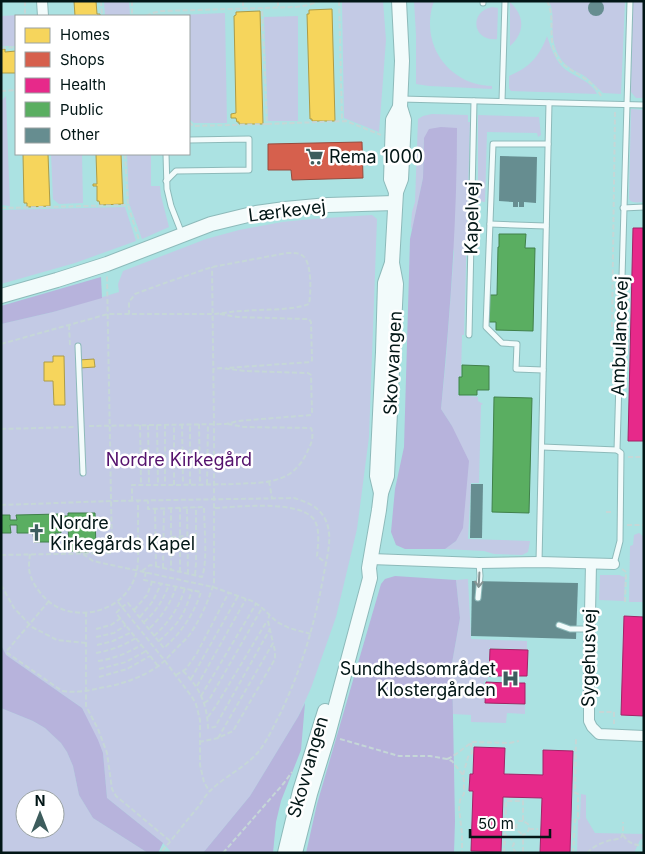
<svg xmlns="http://www.w3.org/2000/svg" width="645" height="854" font-family="Inter,sans-serif">
<style>
.green{fill:#c3cae5;fill-rule:evenodd}
.forest{fill:#b7b3dc}
.homes{fill:#f6d55c;stroke:#ad9c47}
.shops{fill:#d6604d;stroke:#964a3c}
.health{fill:#e7298a;stroke:#a22367}
.public{fill:#5aae61;stroke:#40804a}
.building{fill:#668d90}
.lines{fill:none;stroke-linecap:round;stroke-linejoin:round}
.lane-casing{stroke:#8dbaba;stroke-width:7}
.street-casing{stroke:#8dbaba;stroke-width:12}
.secondary-casing{stroke:#8dbaba;stroke-width:16}
.path{stroke:#c5d7d7;stroke-width:2;stroke-dasharray:5 2.5;stroke-linecap:butt}
.lane{stroke:#f2fbfb;stroke-width:5}
.street{stroke:#f2fbfb;stroke-width:10}
.secondary{stroke:#f2fbfb;stroke-width:14}
.oneway{stroke:#869494}
.labels{text-anchor:middle;stroke-width:5;stroke-linejoin:round;paint-order:stroke}
.poi-label{font-size:18px;fill:#021616;stroke:#fff;text-anchor:start}
.street-label{font-size:18px;fill:#021616;stroke:#fff}
.park-label{font-size:18px;fill:#54126d;stroke:#fff}
</style>
<rect width="100%" height="100%" fill="#abe2e2"/>
<!-- green -->
<g class="green">
<path d="M104,1H129L130,16H105Z"/>
<path d="M342,1H383L386,40L379,132L344,118Z"/>
<path d="M414,1H434C419,43 448,85 492,86V89L429,86L416,84V35Z"/>
<path d="M549,1H625L621,94L603,93C597,87 592,82 586,77C580,73 574,71 569,67C559,60 554,48 553,36C551,24 555,13 549,1Z"/>
<path d="M632,1H644V98H636L631,92Z"/>
<path d="M510,2C525,16 525,33 510,46Z"/>
<path d="M492,7L498,8L497,39C473,42 468,12 492,7Z"/>
<path d="M225,13L227,123H194L189,119V16H155Z"/>
<path d="M19,15L16,16V46H1V16Z"/>
<path d="M298,16V121H268L264,17Z"/>
<path d="M547,36C551,48 556,63 566,70C577,78 591,81 597,94L511,91L509,88V76C530,67 539,57 547,36Z"/>
<path d="M6,96L10,206L1,205V101Z"/>
<path d="M631,109L644,110V202C639,202 632,204 629,199Z"/>
<path d="M432,114L468,115V122H470L464,335H462L461,376H459L458,395L478,397V401L483,404L481,405L479,483H471L468,539L530,541L528,552L522,555L494,554L484,551L445,549L456,541L452,426L441,409L446,359L454,252L424,138L423,178L412,230L411,227L412,212L415,202L418,119L423,116Z"/>
<path d="M478,115L539,117L541,135L538,137L537,133L487,132L485,202L478,201Z"/>
<path d="M51,154H82L83,203L59,204L53,199Z"/>
<path d="M127,154H151V186H160L161,196L169,227L142,239L129,203Z"/>
<path d="M125,207L136,241L75,263L1,284V210Z"/>
<path d="M372,215L377,219L369,437L357,529L336,617L311,688L298,717L250,796L203,853H172L163,843L107,798L103,753L82,708L6,655L1,645V324L53,312L119,292L118,284L123,271L206,239L239,230L282,222L312,219Z"/>
<path d="M639,533L644,537V602H629L630,546L633,545L634,535Z"/>
<path d="M600,575H620L621,576L625,577L624,601L599,600Z"/>
<path d="M468,579L471,639L527,641V649L489,648L488,680L484,681L485,704L525,705V714L507,713L506,723L471,722V715L453,714L452,663L460,618L456,580Z"/>
<path d="M1,708L33,721L45,728L61,743L67,752L73,766L79,795L93,818L148,853H1ZM25,799H55V829H25Z"/>
<path d="M581,794L586,795V818L595,833L644,834V838L640,840L634,853H577L578,820L580,819Z"/>
</g>
<!-- forest -->
<g class="forest">
<path d="M441,127L457,128C457,222 450,315 441,409L452,426L469,461L463,528L456,541L445,549H405L396,545L391,532L395,489L404,447L410,239L423,178L424,138L429,129Z"/>
<path d="M101,277L102,298L53,312L1,324V306Z"/>
<path d="M395,576L456,580L460,618L452,663L455,821L454,853H306L317,804L381,584L385,579Z"/>
<path d="M1,645L6,655L82,708L98,740L103,753L107,798L163,843L158,853H148L93,818L79,795L73,766L67,752L61,743L45,728L33,721L1,708Z"/>
<path d="M305,703L301,750L281,801L276,822L273,853H203L250,796L298,717Z"/>
</g>
<!-- homes -->
<g class="homes">
<path d="M74,1H96L97,14H100V16H75Z"/>
<path d="M332,9L335,121H312V119H310L307,14H309V10Z"/>
<path d="M260,11L263,124H239V122H237L236,118H231V114L236,113L234,16L236,15V12Z"/>
<path d="M1,49H5V52L16,51V73H1Z"/>
<path d="M23,154H48L50,206L27,207V203H24Z"/>
<path d="M96,154H121L123,204L100,205L99,201H97V186H93V184H97Z"/>
<path d="M53,356H64L65,405H54L53,381H44V362H53Z"/>
<path d="M94,359L95,367L80,368L79,360Z"/>
</g>
<!-- shops -->
<path class="shops" d="M362,142L363,178L292,180L291,170H268V144Z"/>
<!-- health -->
<g class="health">
<path d="M633,228H644V441H628Z"/>
<path d="M624,616L644,617V716L621,715Z"/>
<path d="M490,649L528,650L527,676H513V683H525V704L485,703L486,682L507,683V676H489Z"/>
<path d="M474,747L505,748L504,774L543,775V750L573,751L570,853H540L542,798L503,797L501,852L471,851L473,791H469L470,774H473Z"/>
</g>
<!-- public -->
<g class="public">
<path d="M499,234H526L525,248H535L533,331L496,330V322H489V295H497L498,247H499Z"/>
<path d="M462,365L489,366V390H477V395H459V377H462Z"/>
<path d="M494,397L532,398L529,513L492,512Z"/>
<path d="M68,513H95L96,550H89V552H76V551H69L68,522H60L61,533H55V542H34L33,533H17V525H10L11,533H1V515H10V520H17L16,515L60,514V516H68Z"/>
</g>
<!-- building -->
<g class="building">
<circle cx="596" cy="8" r="8"/>
<path d="M500,156L537,157L536,203L524,202V207H519V202H518V207H513V202L499,201Z"/>
<path d="M471,484H483L482,538H470Z"/>
<path d="M472,581L578,583L576,639L471,636Z"/>
</g>
<g class="lines">
<defs>
<g id="lane">
<path d="M483,1V3"/>
<path d="M401,99L644,105"/>
<path d="M502,101L505,1"/>
<path d="M166,154L167,189L171,206L182,234"/>
<path d="M166,181L176,171L249,170V139L189,140"/>
<path d="M623,208L644,207"/>
<path d="M490,224L546,226"/>
<path d="M469,335L474,101"/>
<path d="M78,346L83,473"/>
<path d="M543,370L516,369L517,344L502,343L486,327L493,144H548"/>
<path d="M542,447L617,450"/>
<path d="M539,562L549,103"/>
<path d="M614,564L620,541L621,453L617,450L630,1"/>
<path d="M478,598L480,576L479,563"/>
<path d="M559,625L570,629H589"/>
</g>
<g id="street">
<path d="M42,1L43,16"/>
<path d="M371,559L479,563L539,562L614,564"/>
<path d="M591,564L589,662V721L592,727L599,734L644,736"/>
</g>
<g id="secondary">
<path d="M396,192L391,179L393,120L400,107"/>
<path d="M1,296L57,280L107,264L211,224L256,213L285,209L328,205L395,203"/>
<path d="M381,493L377,476L383,352L385,283L392,263"/>
<path d="M285,853L300,791L325,711"/>
<path d="M295,853L310,794L328,735L370,578L369,568L379,510L381,493L387,476L396,284L392,263L396,192L401,179L404,120L400,107L402,61L399,1"/>
</g>
</defs>
<!-- lane casing -->
<use href="#lane" class="lane-casing"/>
<!-- street casing -->
<use href="#street" class="street-casing"/>
<!-- secondary casing -->
<use href="#secondary" class="secondary-casing"/>
<!-- path -->
<g class="path">
<path d="M25,1V16"/>
<path d="M101,1L102,16"/>
<path d="M132,1V16"/>
<path d="M243,1V9"/>
<path d="M278,1V7"/>
<path d="M339,1L342,121"/>
<path d="M547,1C556,18 547,37 556,55C565,73 590,74 601,96"/>
<path d="M146,16L153,13L161,11L296,7L309,5L319,1"/>
<path d="M1,48L16,47"/>
<path d="M1,91L16,90"/>
<path d="M189,122L193,126L267,124L262,8"/>
<path d="M267,124L346,121L381,135"/>
<path d="M125,154L128,205"/>
<path d="M1,208L128,205L139,240"/>
<path d="M220,314L237,317L304,319H309L311,322L312,360L311,362L226,368"/>
<path d="M69,325L70,345"/>
<path d="M612,327L615,112"/>
<path d="M1,344L108,314H212C222,314 232,311 243,311C262,309 291,311 309,304C311,293 312,263 303,256C298,252 293,253 287,253L212,267L162,284L135,294L129,302V314"/>
<path d="M165,424V485"/>
<path d="M182,424L183,484"/>
<path d="M199,424L200,484"/>
<path d="M140,425L141,485"/>
<path d="M148,425L149,485"/>
<path d="M157,425L158,485"/>
<path d="M89,426L226,424L238,421L311,415L312,412L311,375L308,373L245,371L221,368L213,369"/>
<path d="M1,429L74,427"/>
<path d="M628,457H644"/>
<path d="M269,481L272,498"/>
<path d="M190,484V424"/>
<path d="M207,484L208,424"/>
<path d="M174,485V424"/>
<path d="M132,501V485C165,485 199,485 233,484C250,483 270,484 286,476C297,470 304,460 308,450C312,443 314,434 311,428L244,427L228,424"/>
<path d="M1,505L112,501L294,498C307,502 320,507 326,521C333,537 327,557 324,573C315,623 302,668 280,714C274,725 269,737 262,747C249,766 226,775 210,791C206,795 202,801 199,806C186,821 174,838 160,853"/>
<path d="M171,508V570"/>
<path d="M215,508C238,507 302,499 315,521C320,530 318,546 317,556L322,560L326,561"/>
<path d="M155,509L156,566"/>
<path d="M187,509L188,574"/>
<path d="M606,512H613"/>
<path d="M627,525H644"/>
<path d="M171,537L186,536"/>
<path d="M30,554C29,562 28,570 31,577C34,586 44,599 52,604C81,623 124,610 135,577C139,567 138,554 138,543C138,529 138,515 138,501"/>
<path d="M83,554L93,561L213,587L252,601L260,606L277,622L289,628L311,634"/>
<path d="M1,555L112,553L107,276"/>
<path d="M163,568L164,509"/>
<path d="M622,569L626,572L625,602"/>
<path d="M142,571L150,565L202,577C208,561 204,526 204,507L148,509V501"/>
<path d="M146,572L144,580L201,592C194,614 181,633 164,648L128,603L122,607L116,613L158,666"/>
<path d="M180,572V508"/>
<path d="M195,575L196,564V507"/>
<path d="M1,585L14,608L32,627L57,640L86,643"/>
<path d="M49,601L6,652L62,691C75,693 88,691 100,688C120,685 140,678 157,667C164,662 169,656 174,651C179,645 186,640 190,634C201,618 209,600 214,582V424L212,267"/>
<path d="M118,602L165,661L192,697L196,704L200,720V765L204,782L209,791"/>
<path d="M134,610L147,595L152,582"/>
<path d="M86,612V706L98,729L107,753L112,789L116,796L170,841"/>
<path d="M140,617L153,601L161,584"/>
<path d="M144,622C156,612 163,600 169,585"/>
<path d="M150,628C162,616 171,603 176,587"/>
<path d="M96,629L111,625L121,618"/>
<path d="M154,636C169,622 179,608 185,588"/>
<path d="M96,637L114,633L126,625"/>
<path d="M159,641C179,623 184,616 192,590"/>
<path d="M97,645L113,641L132,632"/>
<path d="M96,653C111,650 123,646 136,638"/>
<path d="M98,661C113,659 128,653 141,645"/>
<path d="M99,669L126,662L146,651"/>
<path d="M183,671C200,688 207,704 208,728L215,727L270,629"/>
<path d="M176,675L186,669L197,653L229,592"/>
<path d="M99,677L127,669L150,656"/>
<path d="M191,679L238,596"/>
<path d="M197,686L246,599"/>
<path d="M201,696L256,604"/>
<path d="M204,703L209,700L262,608"/>
<path d="M599,712H614V724"/>
<path d="M208,717L216,706L267,621"/>
<path d="M218,738L273,643L268,621L269,616"/>
<path d="M340,739L399,756H430L447,759L452,761L463,775L464,781V794L460,800L459,808L462,834V853"/>
<path d="M199,742L218,738L233,731L275,659V651L273,643"/>
<path d="M447,759C457,755 464,747 473,742L509,743L519,741"/>
<path d="M463,775L468,757L472,753L471,743"/>
<path d="M523,821H519L516,826L517,830L523,835"/>
<path d="M506,827H516"/>
<path d="M529,829H538"/>
<path d="M623,835C628,843 634,845 644,846"/>
<path d="M223,853L284,783L292,772"/>
<path d="M504,853L505,835"/>
<path d="M516,853L512,847L514,844L512,840L508,835H505L506,801H523V821L528,824L529,829L527,833L523,835V853"/>
<path d="M573,853L575,820L578,818V794L575,793L576,737"/>
<path d="M587,853C592,848 598,844 605,842C619,836 624,845 623,822"/>
</g>
<!-- lane -->
<use href="#lane" class="lane"/>
<!-- street -->
<use href="#street" class="street"/>
<!-- secondary -->
<use href="#secondary" class="secondary"/>
</g>
<!-- one-way arrows -->
<defs><path id="oneway-shaft" d="M-6 0H5M1.5-3L5.5 0L1.5 3" fill="none" stroke-width="1.6" stroke-linecap="round" stroke-linejoin="round" transform="scale(1.25)"/></defs>
<use class="oneway" href="#oneway-shaft" transform="translate(479 580) rotate(93)"/>
<!-- icons -->
<defs>
<symbol id="supermarket-bare" viewBox="-9 -9 18 18"><path d="M-6-5.5h2.5l.6 2H6L4.5 2H-2.5L-4.4-4H-6ZM-1.5 3.2a1.3 1.3 0 1 0 .1 0ZM3 3.2a1.3 1.3 0 1 0 .1 0Z" fill="#3d5d5d" stroke="#fff" stroke-width="2.5" paint-order="stroke"/></symbol>
<symbol id="church-bare" viewBox="-9 -9 18 18"><path d="M-1.2-6h2.4v3.5h3.3v2.4h-3.3V6h-2.4V-.1h-3.3v-2.4h3.3Z" fill="#3d5d5d" stroke="#fff" stroke-width="2.5" paint-order="stroke"/></symbol>
<symbol id="hospital-bare" viewBox="-9 -9 18 18"><path d="M-5-5h3v3.5h4V-5h3V5h-3V1.5h-4V5h-3Z" fill="#3d5d5d" stroke="#fff" stroke-width="2.5" paint-order="stroke"/></symbol>
</defs>
<g fill-rule="evenodd">
<use href="#supermarket-bare" x="302" y="144" width="25" height="25"/>
<use href="#church-bare" x="24" y="520" width="25" height="25"/>
<use href="#hospital-bare" x="498" y="666" width="25" height="25"/>
</g>
<g class="labels">
<!-- poi labels -->
<g class="poi-label">
<text x="329" y="163">Rema 1000</text>
<text x="50" y="529">Nordre<tspan x="50" dy="21">Kirkegårds Kapel</tspan></text>
<text x="496" y="675" text-anchor="end">Sundhedsområdet<tspan x="496" dy="21">Klostergården</tspan></text>
</g>
<!-- street labels -->
<g class="street-label">
<text transform="translate(287 211) rotate(-7)" y="6">Lærkevej</text>
<text transform="translate(472 218) rotate(-89)" y="6">Kapelvej</text>
<text transform="translate(620 336) rotate(-88)" y="6">Ambulancevej</text>
<text transform="translate(393 363) rotate(-87)" y="6">Skovvangen</text>
<text transform="translate(589 658) rotate(-89)" y="6">Sygehusvej</text>
<text transform="translate(308 767) rotate(-74)" y="6">Skovvangen</text>
</g>
<!-- park labels -->
<g class="park-label">
<text x="179" y="466">Nordre Kirkegård</text>
</g>
</g>
<!-- border -->
<rect width="645" height="854" fill="none" stroke="#021616" stroke-width="5"/>
<!-- legend -->
<rect x="15" y="15" width="175" height="140" fill="#ffffff" stroke="#9aa2a2"/>
<rect x="25" y="28" width="25" height="15" fill="#f6d55c" stroke="#9aa2a2"/>
<text x="60" y="40" font-size="15" fill="#021616">Homes</text>
<rect x="25" y="52" width="25" height="15" fill="#d6604d" stroke="#9aa2a2"/>
<text x="60" y="65" font-size="15" fill="#021616">Shops</text>
<rect x="25" y="78" width="25" height="15" fill="#e7298a" stroke="#9aa2a2"/>
<text x="60" y="90" font-size="15" fill="#021616">Health</text>
<rect x="25" y="102" width="25" height="15" fill="#5aae61" stroke="#9aa2a2"/>
<text x="60" y="115" font-size="15" fill="#021616">Public</text>
<rect x="25" y="128" width="25" height="15" fill="#668d90" stroke="#9aa2a2"/>
<text x="60" y="140" font-size="15" fill="#021616">Other</text>
<!-- north arrow -->
<g transform="translate(40 814)"><circle r="24" fill="#ffffff" stroke="#9aa2a2"/>
<path d="M0-4L9 19L0 12L-9 19Z" fill="#3d5d5d"/>
<text y="-8" font-size="14" font-weight="bold" text-anchor="middle" fill="#021616">N</text>
</g>
<!-- scale -->
<path d="M470 829v8h80v-8" fill="none" stroke="#021616" stroke-width="2.5"/>
<text x="478" y="829" font-size="15" fill="#021616" stroke="#ffffff" stroke-width="4" paint-order="stroke">50 m</text>
</svg>
